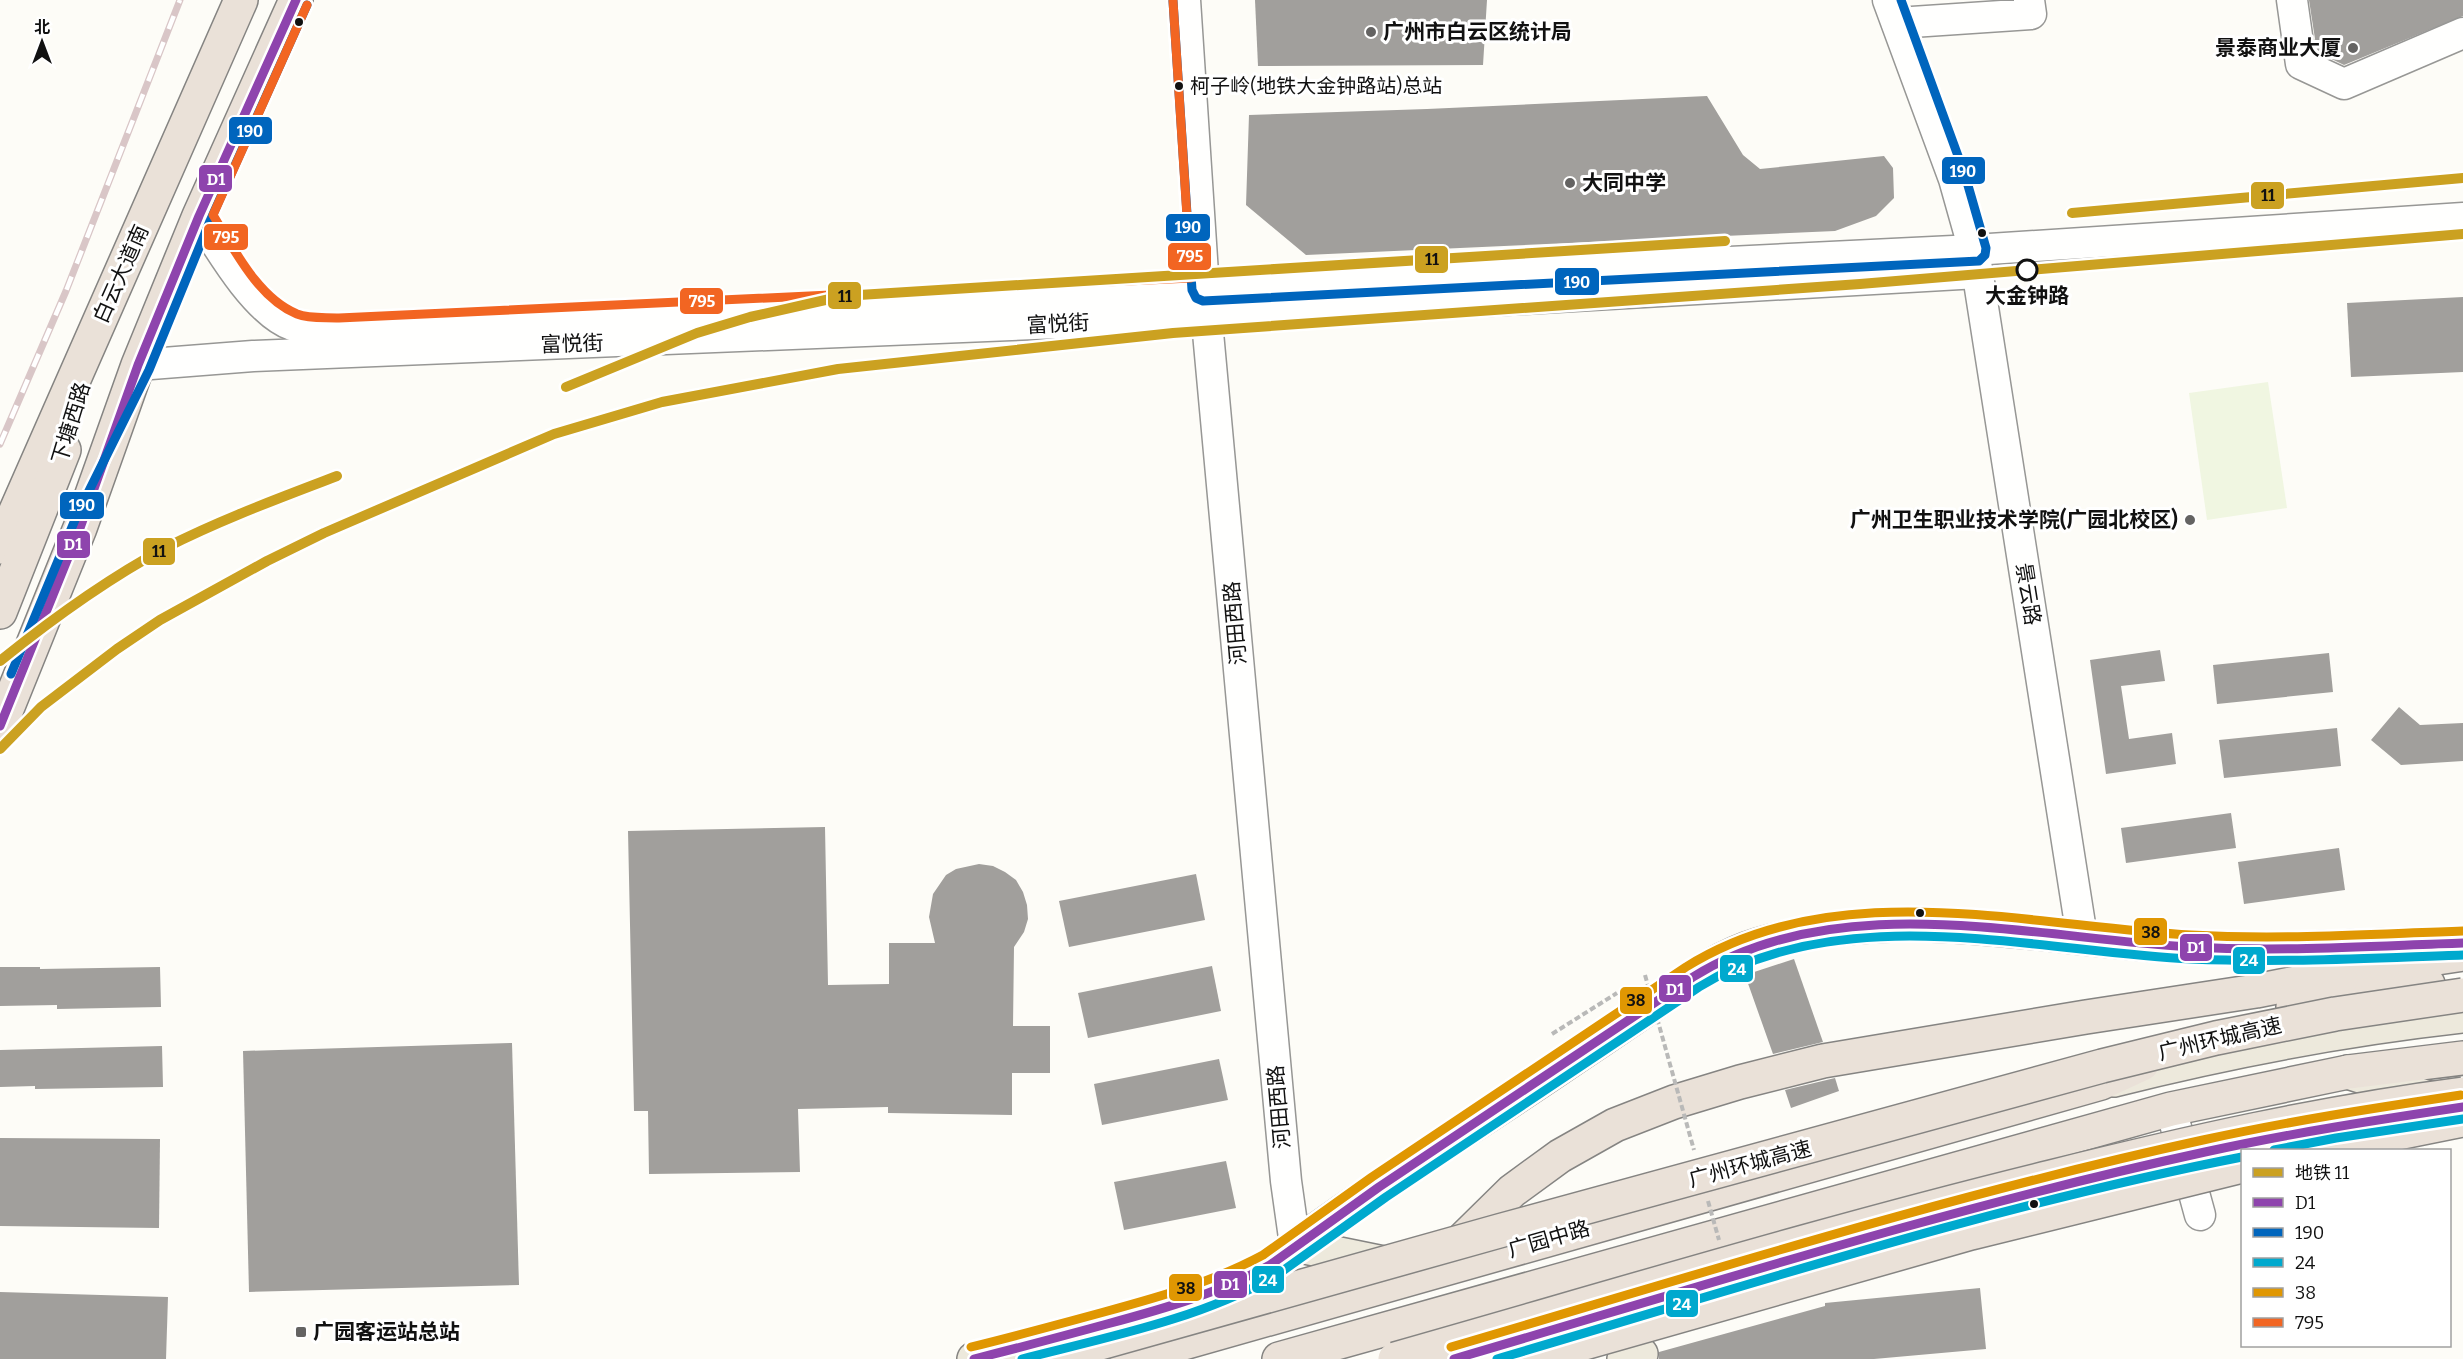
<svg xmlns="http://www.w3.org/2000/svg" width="2463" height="1359" font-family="Bitter,'Noto Sans SC',serif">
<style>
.pitch{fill:#f0f6e1}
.building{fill:#a19f9c}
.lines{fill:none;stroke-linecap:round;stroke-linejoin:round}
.minor-casing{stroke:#979795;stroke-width:33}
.major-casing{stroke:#858482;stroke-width:36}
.highway-casing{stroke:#858482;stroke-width:36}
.path{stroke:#b9b9b8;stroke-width:4;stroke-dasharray:6 3;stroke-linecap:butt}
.minor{stroke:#fffffe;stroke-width:30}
.major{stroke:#ede9dc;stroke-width:33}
.highway{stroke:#eae1d8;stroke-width:33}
.rail-casing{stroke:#d9c6c7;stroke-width:7}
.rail{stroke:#fff;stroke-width:4.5;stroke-dasharray:14;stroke-linecap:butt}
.highway-bridge-casing{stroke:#858482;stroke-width:36;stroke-linecap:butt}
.path-bridge{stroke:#b9b9b8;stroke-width:4;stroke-dasharray:6 3;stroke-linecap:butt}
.highway-bridge{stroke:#eae1d8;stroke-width:33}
.bus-1-casing{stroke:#fff;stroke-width:14}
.bus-2-casing{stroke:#fff;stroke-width:14}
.bus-3-casing{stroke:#fff;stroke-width:14}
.bus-4-casing{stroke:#fff;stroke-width:14}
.bus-5-casing{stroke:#fff;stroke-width:14}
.bus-1{stroke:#8e44ad;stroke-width:9}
.bus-2{stroke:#0065bd;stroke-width:9}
.bus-3{stroke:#00a9ce;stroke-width:9}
.bus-4{stroke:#e09702;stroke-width:9}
.bus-5{stroke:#f26522;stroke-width:9}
.metro-1-casing{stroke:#fff;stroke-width:15}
.metro-1{stroke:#cba121;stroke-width:10}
.bus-dot{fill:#111;stroke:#fff;stroke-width:2}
.poi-dot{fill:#646362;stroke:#fff;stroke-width:2}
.stop-dot{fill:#fff;stroke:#111;stroke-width:3}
.labels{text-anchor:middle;stroke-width:6;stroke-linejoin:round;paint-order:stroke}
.bus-label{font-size:20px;fill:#111;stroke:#fff;text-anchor:start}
.poi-label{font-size:21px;font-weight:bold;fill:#111;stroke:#fff;text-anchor:start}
.street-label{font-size:21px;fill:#111;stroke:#fff}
.stop-label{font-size:21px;font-weight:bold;fill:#111;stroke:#fff}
.line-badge{stroke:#fff;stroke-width:2}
.badge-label{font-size:16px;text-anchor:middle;font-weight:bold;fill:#fff}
.pale-badge-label{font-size:16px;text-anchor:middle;font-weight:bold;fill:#111}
</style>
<rect width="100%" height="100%" fill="#fdfcf7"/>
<!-- pitch -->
<path class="pitch" d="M2268,382L2287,508L2207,520L2189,393Z"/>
<!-- building -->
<g class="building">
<path d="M1255,0H1487L1483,65L1258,66Z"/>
<path d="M2309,0H2463V16L2344,65L2317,52Z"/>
<path d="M1707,96L1743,155L1760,169L1884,156L1893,168L1894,198L1876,216L1835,231L1306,255L1246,205L1249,115L1427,109Z"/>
<path d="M2463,297V372L2351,377L2347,303Z"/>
<path d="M2160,650L2165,681L2121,686L2129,739L2172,733L2176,764L2106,774L2090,660Z"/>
<path d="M2329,653L2333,692L2217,704L2213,665Z"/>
<path d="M2399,707L2420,725L2463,723V761L2401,765L2371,740Z"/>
<path d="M2337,728L2341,766L2224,778L2219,740Z"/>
<path d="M2231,813L2236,848L2126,863L2121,828Z"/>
<path d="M825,827L828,985L889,984V943H935L929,917L933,894L946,875L956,869L979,864L993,866L1005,872L1016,880L1023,892L1027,905L1028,919L1024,932L1014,947L1013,1026H1050V1073H1012V1115L888,1113V1107L798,1109L800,1172L649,1174L648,1111H634L628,831Z"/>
<path d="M2339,848L2345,890L2244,904L2238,862Z"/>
<path d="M1196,874L1205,920L1069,947L1059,901Z"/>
<path d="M1794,959L1823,1042L1773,1054L1745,975Z"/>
<path d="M1212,966L1221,1011L1088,1038L1078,993Z"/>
<path d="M0,967H40V969L160,967L161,1007L57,1009V1005L0,1006Z"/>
<path d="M512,1043L519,1285L249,1292L243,1051Z"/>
<path d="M162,1046L163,1087L35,1089V1086L0,1087V1050Z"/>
<path d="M1219,1059L1228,1100L1102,1125L1094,1084Z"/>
<path d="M1835,1078L1839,1091L1791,1108L1785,1090Z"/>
<path d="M0,1138L160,1139L159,1228L0,1226Z"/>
<path d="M1226,1161L1236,1208L1124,1230L1114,1182Z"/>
<path d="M1980,1288L1986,1349L1874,1359H1659V1352L1825,1306V1303Z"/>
<path d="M0,1292L168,1297L166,1359H0Z"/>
</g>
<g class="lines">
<defs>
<g id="minor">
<path d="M1185,0L1204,289L1286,1181L1295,1245"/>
<path d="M1888,0L1954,179L1974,250L2082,937"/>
<path d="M2292,0L2301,64L2344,84L2463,33"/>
<path d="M1897,23L2031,14L2029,0"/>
<path d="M199,216C219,248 256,312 292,325C306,331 324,329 339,330L1974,250L2463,218"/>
<path d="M138,365L253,356L1207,317L1978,273"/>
<path d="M2171,1109L2200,1215"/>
</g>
<g id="major">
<path d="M2348,1072L2438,1101"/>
<path d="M2114,1080C2229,1051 2345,1029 2463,1016"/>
<path d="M1295,1245L1393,1265"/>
<path d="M974,1359C1026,1346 1077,1332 1129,1318C1178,1304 1226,1291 1270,1265C1364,1192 1467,1131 1565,1064C1596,1043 1626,1023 1656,1002C1688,980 1721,956 1758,945C1899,902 2047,940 2190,947C2281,952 2372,945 2463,943"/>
<path d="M1624,1359L1641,1354"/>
</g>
<g id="highway">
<path d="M0,547L241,0"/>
<path d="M0,612L64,450"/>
<path d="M0,726L80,528L138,365L199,216L296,0"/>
<path d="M2293,1007L2340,996L2428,984"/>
<path d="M2313,1150L2463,1120"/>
<path d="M1452,1250L1512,1191L1560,1156L1615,1125L1674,1102L1740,1082L1823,1061L2086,1017L2256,991L2371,968L2463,954"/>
<path d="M1127,1359L2101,1083L2142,1064"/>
<path d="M1279,1359L2171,1109L2348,1072L2463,1058"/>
</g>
</defs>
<!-- minor casing -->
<use href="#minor" class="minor-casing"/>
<!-- major casing -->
<use href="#major" class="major-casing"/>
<!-- highway casing -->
<use href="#highway" class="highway-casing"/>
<!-- path -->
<path class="path" d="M1552,1034L1617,993"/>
<!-- minor -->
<use href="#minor" class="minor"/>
<!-- major -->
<use href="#major" class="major"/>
<!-- highway -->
<use href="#highway" class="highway"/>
<defs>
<path id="rail" d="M0,444L66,291L180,0"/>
</defs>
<!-- rail casing -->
<use href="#rail" class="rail-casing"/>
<!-- rail -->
<use href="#rail" class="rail"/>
<defs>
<g id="highway-bridge">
<path d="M1043,1359L1499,1231L2102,1066L2216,1038L2335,1014L2463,995"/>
<path d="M1395,1359C1613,1297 1830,1231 2051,1177C2187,1143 2324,1112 2463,1094"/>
<path d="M1528,1359L1971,1233L2242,1166"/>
</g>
</defs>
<!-- highway-bridge casing -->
<use href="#highway-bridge" class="highway-bridge-casing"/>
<!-- path-bridge -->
<g class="path-bridge">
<path d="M1645,975L1694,1150"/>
<path d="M1708,1201L1719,1240"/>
</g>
<!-- highway-bridge -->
<use href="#highway-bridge" class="highway-bridge"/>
<defs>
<g id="bus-1">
<path d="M0,726L80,528L138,365L199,216L296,0"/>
<path d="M974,1359C1018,1348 1063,1336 1107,1324C1163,1309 1219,1293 1270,1265L1379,1187L1693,977C1839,886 2030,938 2191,947C2281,952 2372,946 2463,943"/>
<path d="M1454,1359C1703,1286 1951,1207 2205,1152C2291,1133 2377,1120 2463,1107"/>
</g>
<g id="bus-2">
<path d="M1173,1L1192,290L1196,298L1203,301L1979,261L1985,255L1986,248L1965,175L1901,0"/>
<path d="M11,674L77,515L149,370L210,221L307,5"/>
</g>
<g id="bus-3">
<path d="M2274,1150L2336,1138L2463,1119"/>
<path d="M1022,1359C1108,1337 1200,1319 1277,1275L1386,1197L1699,987C1843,898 2033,951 2191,959C2282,963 2373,958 2463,955"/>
<path d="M1497,1359C1743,1287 1990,1206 2242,1157"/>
</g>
<g id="bus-4">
<path d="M971,1347C1016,1336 1060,1324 1104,1312C1159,1297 1213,1282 1263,1255L1372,1177L1686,967C1836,873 2026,926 2191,935C2282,940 2372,934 2463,931"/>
<path d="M1451,1347C1700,1274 1949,1195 2203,1140C2289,1121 2375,1108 2461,1095"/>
</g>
<path id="bus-5" d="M307,5L213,215C234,249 258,298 297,314C310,319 325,317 339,318L1191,278L1173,1"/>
</defs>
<!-- bus-1 casing -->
<use href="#bus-1" class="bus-1-casing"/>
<!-- bus-2 casing -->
<use href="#bus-2" class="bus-2-casing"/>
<!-- bus-3 casing -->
<use href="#bus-3" class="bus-3-casing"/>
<!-- bus-4 casing -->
<use href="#bus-4" class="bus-4-casing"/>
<!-- bus-5 casing -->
<use href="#bus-5" class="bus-5-casing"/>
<!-- bus-1 -->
<use href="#bus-1" class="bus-1"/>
<!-- bus-2 -->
<use href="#bus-2" class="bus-2"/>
<!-- bus-3 -->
<use href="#bus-3" class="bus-3"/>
<!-- bus-4 -->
<use href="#bus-4" class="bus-4"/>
<!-- bus-5 -->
<use href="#bus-5" class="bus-5"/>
<defs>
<g id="metro-1">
<path d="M2072,213L2463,178"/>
<path d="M566,387L697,333L750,317L843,296L1725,241"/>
<path d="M0,661C52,619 107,579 167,547C222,519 280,498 337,476"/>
<path d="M0,749L41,707L117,649L160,620L267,561L324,533L554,434L662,402L838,369L1173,333L1860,284L2463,234"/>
</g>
</defs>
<!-- metro-1 casing -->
<use href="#metro-1" class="metro-1-casing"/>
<!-- metro-1 -->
<use href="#metro-1" class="metro-1"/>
</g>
<!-- markers -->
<g class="bus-dot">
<circle cx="299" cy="22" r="5"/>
<circle cx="1179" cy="86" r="5"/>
<circle cx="1982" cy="233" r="5"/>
<circle cx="1920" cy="913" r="5"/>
<circle cx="2034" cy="1204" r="5"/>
</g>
<g class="poi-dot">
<circle cx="1371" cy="32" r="6"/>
<circle cx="2353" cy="48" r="6"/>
<circle cx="1570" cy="183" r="6"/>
<circle cx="2190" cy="520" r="6"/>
<rect x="295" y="1326" width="12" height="12" rx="3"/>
</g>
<circle class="stop-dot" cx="2027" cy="270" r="10"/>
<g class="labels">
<!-- bus labels -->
<g class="bus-label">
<text x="1190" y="93">柯子岭(地铁大金钟路站)总站</text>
</g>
<!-- poi labels -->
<g class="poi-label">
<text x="1383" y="39">广州市白云区统计局</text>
<text x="2341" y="55" text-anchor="end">景泰商业大厦</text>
<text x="1582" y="190">大同中学</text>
<text x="2178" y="527" text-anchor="end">广州卫生职业技术学院(广园北校区)</text>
<text x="313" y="1339">广园客运站总站</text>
</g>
<!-- street labels -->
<g class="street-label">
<text transform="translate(121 274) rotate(-66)" y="7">白云大道南</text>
<text transform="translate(1058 324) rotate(-3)" y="7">富悦街</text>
<text transform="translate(572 344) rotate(-2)" y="7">富悦街</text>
<text transform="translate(71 423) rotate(-73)" y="7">下塘西路</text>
<text transform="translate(2028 594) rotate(81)" y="7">景云路</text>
<text transform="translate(1235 623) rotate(-95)" y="7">河田西路</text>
<text transform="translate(2220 1039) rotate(-13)" y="7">广州环城高速</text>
<text transform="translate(1279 1107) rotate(-95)" y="7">河田西路</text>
<text transform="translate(1750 1164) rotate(-15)" y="7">广州环城高速</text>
<text transform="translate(1549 1239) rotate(-16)" y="7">广园中路</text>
</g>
<!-- stop labels -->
<g class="stop-label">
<text x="2027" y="303">大金钟路</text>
</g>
</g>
<g class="line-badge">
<rect x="228" y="116" width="45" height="29" rx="6" fill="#0065bd"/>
<rect x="1941" y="156" width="45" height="29" rx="6" fill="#0065bd"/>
<rect x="198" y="164" width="35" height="29" rx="6" fill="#8e44ad"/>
<rect x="2250" y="181" width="35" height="29" rx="6" fill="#cba121"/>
<rect x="1165" y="213" width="46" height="29" rx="6" fill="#0065bd"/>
<rect x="203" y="223" width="46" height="28" rx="6" fill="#f26522"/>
<rect x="1167" y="242" width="45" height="29" rx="6" fill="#f26522"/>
<rect x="1414" y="245" width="35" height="29" rx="6" fill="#cba121"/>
<rect x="1554" y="267" width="46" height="29" rx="6" fill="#0065bd"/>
<rect x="827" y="281" width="35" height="29" rx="6" fill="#cba121"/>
<rect x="679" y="287" width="45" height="28" rx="6" fill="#f26522"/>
<rect x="59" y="491" width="46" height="29" rx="6" fill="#0065bd"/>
<rect x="56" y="530" width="35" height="29" rx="6" fill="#8e44ad"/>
<rect x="142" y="537" width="34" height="29" rx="6" fill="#cba121"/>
<rect x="2133" y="917" width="35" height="29" rx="6" fill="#e09702"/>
<rect x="2179" y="933" width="34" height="29" rx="6" fill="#8e44ad"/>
<rect x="2232" y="946" width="34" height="29" rx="6" fill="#00a9ce"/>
<rect x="1719" y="954" width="35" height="29" rx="6" fill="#00a9ce"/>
<rect x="1658" y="974" width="34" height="29" rx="6" fill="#8e44ad"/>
<rect x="1619" y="986" width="34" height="29" rx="6" fill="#e09702"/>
<rect x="1251" y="1265" width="34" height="29" rx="6" fill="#00a9ce"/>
<rect x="1213" y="1270" width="35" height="29" rx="6" fill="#8e44ad"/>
<rect x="1168" y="1273" width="35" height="29" rx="6" fill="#e09702"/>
<rect x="1665" y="1289" width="34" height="29" rx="6" fill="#00a9ce"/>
</g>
<g class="badge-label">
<text x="250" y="137">190</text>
<text x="1963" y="177">190</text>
<text x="216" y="185">D1</text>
<text x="1188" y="233">190</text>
<text x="226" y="243">795</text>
<text x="1190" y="262">795</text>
<text x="1577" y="288">190</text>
<text x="702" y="307">795</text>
<text x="82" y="511">190</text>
<text x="73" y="550">D1</text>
<text x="2196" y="953">D1</text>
<text x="2249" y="966">24</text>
<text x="1737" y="975">24</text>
<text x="1675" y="995">D1</text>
<text x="1268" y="1286">24</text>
<text x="1230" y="1290">D1</text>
<text x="1682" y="1310">24</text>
</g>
<g class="pale-badge-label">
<text x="2268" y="201">11</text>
<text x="1432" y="265">11</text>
<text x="845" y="302">11</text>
<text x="159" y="557">11</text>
<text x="2151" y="938">38</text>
<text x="1636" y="1006">38</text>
<text x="1186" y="1294">38</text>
</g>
<!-- legend -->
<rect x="2241" y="1149" width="210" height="198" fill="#ffffff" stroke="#a0a0a0" stroke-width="1.5"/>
<rect x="2253" y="1168" width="30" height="9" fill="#cba121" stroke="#a0a0a0" stroke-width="1.5"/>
<text x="2295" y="1179" font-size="18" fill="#111111">地铁 11</text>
<rect x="2253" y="1198" width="30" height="9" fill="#8e44ad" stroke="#a0a0a0" stroke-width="1.5"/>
<text x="2295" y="1209" font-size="18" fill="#111111">D1</text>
<rect x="2253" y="1228" width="30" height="9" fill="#0065bd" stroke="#a0a0a0" stroke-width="1.5"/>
<text x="2295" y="1239" font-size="18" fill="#111111">190</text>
<rect x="2253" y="1258" width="30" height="9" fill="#00a9ce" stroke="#a0a0a0" stroke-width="1.5"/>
<text x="2295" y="1269" font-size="18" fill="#111111">24</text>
<rect x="2253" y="1288" width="30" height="9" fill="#e09702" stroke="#a0a0a0" stroke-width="1.5"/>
<text x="2295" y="1299" font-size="18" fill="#111111">38</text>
<rect x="2253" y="1318" width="30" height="9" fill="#f26522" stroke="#a0a0a0" stroke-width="1.5"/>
<text x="2295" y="1329" font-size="18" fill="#111111">795</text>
<!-- north arrow -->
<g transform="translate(42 42)" stroke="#ffffff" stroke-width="4.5" paint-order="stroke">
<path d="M0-4.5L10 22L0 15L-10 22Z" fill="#111111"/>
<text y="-9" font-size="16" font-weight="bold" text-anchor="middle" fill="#111111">北</text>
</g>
</svg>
